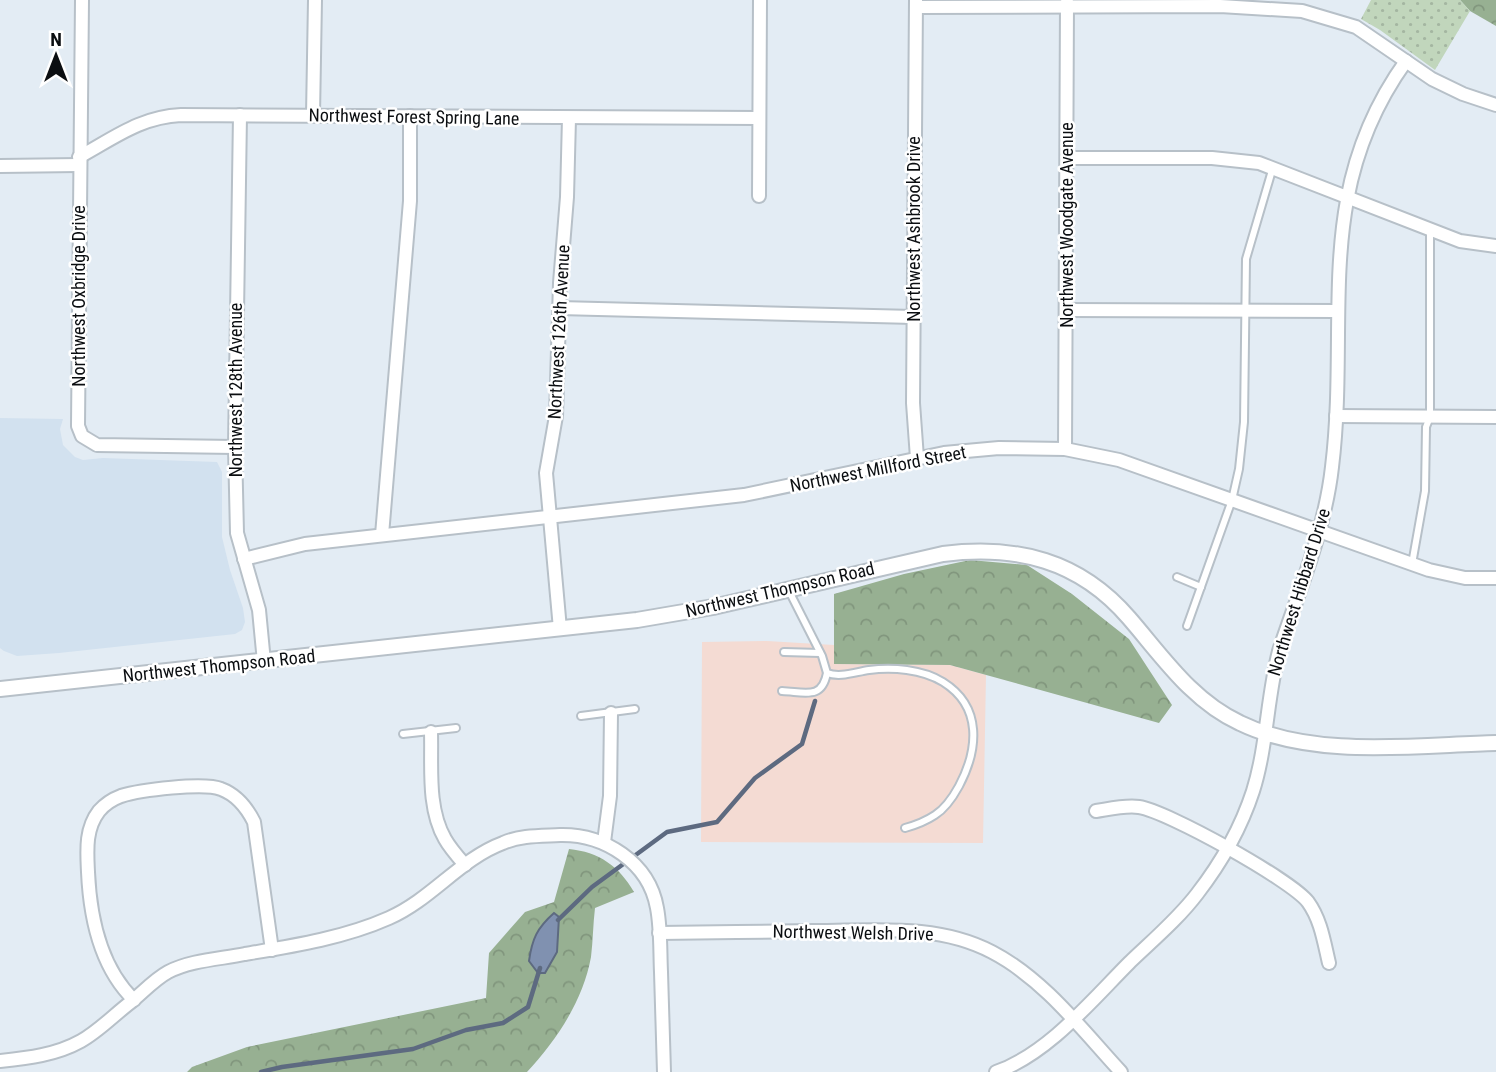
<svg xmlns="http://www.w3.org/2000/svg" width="1496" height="1072" font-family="'Roboto Condensed',sans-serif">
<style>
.built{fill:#d2e1ef}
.industrial{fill:#f4dbd3}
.forest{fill:url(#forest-crowns)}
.park{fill:url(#park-dots)}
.water{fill:#8091b0;stroke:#5d6a80;stroke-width:2}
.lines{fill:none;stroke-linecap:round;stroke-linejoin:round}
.stream{stroke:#5d6a80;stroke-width:4.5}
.service-casing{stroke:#b7c0c8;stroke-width:10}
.minor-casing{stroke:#b7c0c8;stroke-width:16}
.tertiary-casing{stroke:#b7c0c8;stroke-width:18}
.service{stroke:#fff;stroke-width:6}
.minor{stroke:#fff;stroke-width:12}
.tertiary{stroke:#fff;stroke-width:14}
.labels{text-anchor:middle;stroke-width:5;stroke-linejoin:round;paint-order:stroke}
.street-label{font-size:18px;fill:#0b0e11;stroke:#fff}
</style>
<defs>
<pattern id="forest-crowns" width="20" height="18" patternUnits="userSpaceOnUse" patternTransform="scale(1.75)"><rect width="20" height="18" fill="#97b092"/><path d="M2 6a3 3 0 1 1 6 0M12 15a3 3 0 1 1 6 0" fill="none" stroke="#81967d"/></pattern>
<pattern id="park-dots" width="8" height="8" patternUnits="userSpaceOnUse" patternTransform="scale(1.75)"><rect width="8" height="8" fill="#c1d6bc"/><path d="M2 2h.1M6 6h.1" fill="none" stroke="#a4b6a1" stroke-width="1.8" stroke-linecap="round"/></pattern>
</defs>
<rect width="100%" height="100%" fill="#e3ecf4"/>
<!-- built -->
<path class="built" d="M0,418L63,419L60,429L63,445L75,457L83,460L103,458L217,462L222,472V537L230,570L243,608L245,622L242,630L235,634L59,653L17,656L4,651L0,648Z"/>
<!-- industrial -->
<path class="industrial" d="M767,641L834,645V664L950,665L986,675L983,843L701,842L702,642Z"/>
<!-- forest -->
<g class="forest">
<path d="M1460,0H1496V26L1470,11Z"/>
<path d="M970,560L1027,565L1072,594L1129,639L1172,705L1159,723L950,665L834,664V594L904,574Z"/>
<path d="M569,849C599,852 619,866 634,892L595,908C593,924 593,941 591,957C583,1001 556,1041 527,1072H187L192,1067L247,1047L486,998L489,953L525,912L554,902Z"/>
</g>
<!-- park -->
<path class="park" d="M1371,0H1460L1470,11L1435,70L1380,30L1361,19Z"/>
<!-- water -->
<path class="water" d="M554,913L559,917L557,952L545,973H538L529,961C532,939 537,928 554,913Z"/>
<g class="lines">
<!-- stream -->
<g class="stream">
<path d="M558,920L592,887L667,832L717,822L755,778L802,744L815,701"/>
<path d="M261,1072L282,1067L413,1049L466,1030L503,1023L528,1007L540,968"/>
</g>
<defs>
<g id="service">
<path d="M1412,564L1425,491L1426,427L1430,417V230"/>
<path d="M1177,577L1201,587"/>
<path d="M789,591L822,656L827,673C840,678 855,672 869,670C892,667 922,669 943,682C983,707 978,750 959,786C953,797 946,808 935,815C926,821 916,825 905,828"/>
<path d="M1187,626L1232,500L1239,469L1244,422L1246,259L1273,167"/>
<path d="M784,652L820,653"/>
<path d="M782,691C805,692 822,700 827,673"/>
<path d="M581,716L635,709"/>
<path d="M403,734L456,728"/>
</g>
<g id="minor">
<path d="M82,0L78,426L82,436L97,445L235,447"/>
<path d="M916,0L913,403L917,458"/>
<path d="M916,7L1220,6L1302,11L1356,27L1432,79L1463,94L1496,105"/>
<path d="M240,115L235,447L237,533L259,610L264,662"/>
<path d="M313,115L315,0"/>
<path d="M79,157C114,138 140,117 181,115L759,118"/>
<path d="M1068,158H1212L1259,163L1460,241L1496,246"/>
<path d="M0,166L79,165"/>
<path d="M759,196L760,0"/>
<path d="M559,308L914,317"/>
<path d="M1067,310L1337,311"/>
<path d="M1336,416L1496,417"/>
<path d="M1065,449L1067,2"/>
<path d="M382,535L410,201V116"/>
<path d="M244,559L305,544L744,495L944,453L999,448L1065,449L1119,460L1429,570L1465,578H1496"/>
<path d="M560,629L546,473L556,416L560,283L567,197L569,118"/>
<path d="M431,732C432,766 427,808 445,839C450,848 458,857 465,865"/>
<path d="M1096,811C1109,809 1125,805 1139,807C1167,811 1291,880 1308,902C1321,920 1324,942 1329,963"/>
<path d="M604,842L610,796L611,713"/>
<path d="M659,933C711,932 762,932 814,931C874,931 937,923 992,952C1044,979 1083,1031 1121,1072"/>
<path d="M134,1000C100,967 90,917 88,872C87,851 85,829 99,811C105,804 113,799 121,796C140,790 204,782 221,789C237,795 247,808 254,822L272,950"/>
<path d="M0,1061C28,1058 56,1055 81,1041C99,1031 115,1014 131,1002C143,992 155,979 168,972C191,960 221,959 245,954C293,946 344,938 389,918C432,899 460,859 503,843C521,835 541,836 560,835C604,834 649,862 657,908C661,929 660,951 661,972C662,1005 663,1039 664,1072"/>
<path d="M996,1072C1048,1054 1092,1000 1130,962C1153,940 1178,919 1197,894C1221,863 1241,828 1253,791C1267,747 1267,697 1279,651C1299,591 1325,530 1332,467C1350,319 1311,193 1406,61"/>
</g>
<path id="tertiary" d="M0,689L637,620L713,607L943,554C1017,545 1079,560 1129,618C1162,656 1192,701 1240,723C1314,759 1415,745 1496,743"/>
</defs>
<!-- service casing -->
<use href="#service" class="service-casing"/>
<!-- minor casing -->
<use href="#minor" class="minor-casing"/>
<!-- tertiary casing -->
<use href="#tertiary" class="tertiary-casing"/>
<!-- service -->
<use href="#service" class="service"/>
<!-- minor -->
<use href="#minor" class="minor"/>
<!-- tertiary -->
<use href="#tertiary" class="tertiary"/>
</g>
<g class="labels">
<!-- street labels -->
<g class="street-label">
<text transform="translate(414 117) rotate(1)" y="6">Northwest Forest Spring Lane</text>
<text transform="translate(1067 225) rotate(-90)" y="6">Northwest Woodgate Avenue</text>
<text transform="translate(914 229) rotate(-90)" y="6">Northwest Ashbrook Drive</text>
<text transform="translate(79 296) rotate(-90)" y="6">Northwest Oxbridge Drive</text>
<text transform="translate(559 332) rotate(-87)" y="6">Northwest 126th Avenue</text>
<text transform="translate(236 390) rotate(-90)" y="6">Northwest 128th Avenue</text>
<text transform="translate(878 469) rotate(-11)" y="6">Northwest Millford Street</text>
<text transform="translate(780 590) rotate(-13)" y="6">Northwest Thompson Road</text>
<text transform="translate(1299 592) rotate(-73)" y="6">Northwest Hibbard Drive</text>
<text transform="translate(219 666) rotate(-6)" y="6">Northwest Thompson Road</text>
<text transform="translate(853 933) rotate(1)" y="6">Northwest Welsh Drive</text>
</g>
</g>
<!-- north arrow -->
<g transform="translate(56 56)" stroke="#ffffff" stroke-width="5" paint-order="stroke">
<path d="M0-5L12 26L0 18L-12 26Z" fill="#0b0e11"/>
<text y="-10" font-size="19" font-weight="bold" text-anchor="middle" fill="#0b0e11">N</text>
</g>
</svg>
